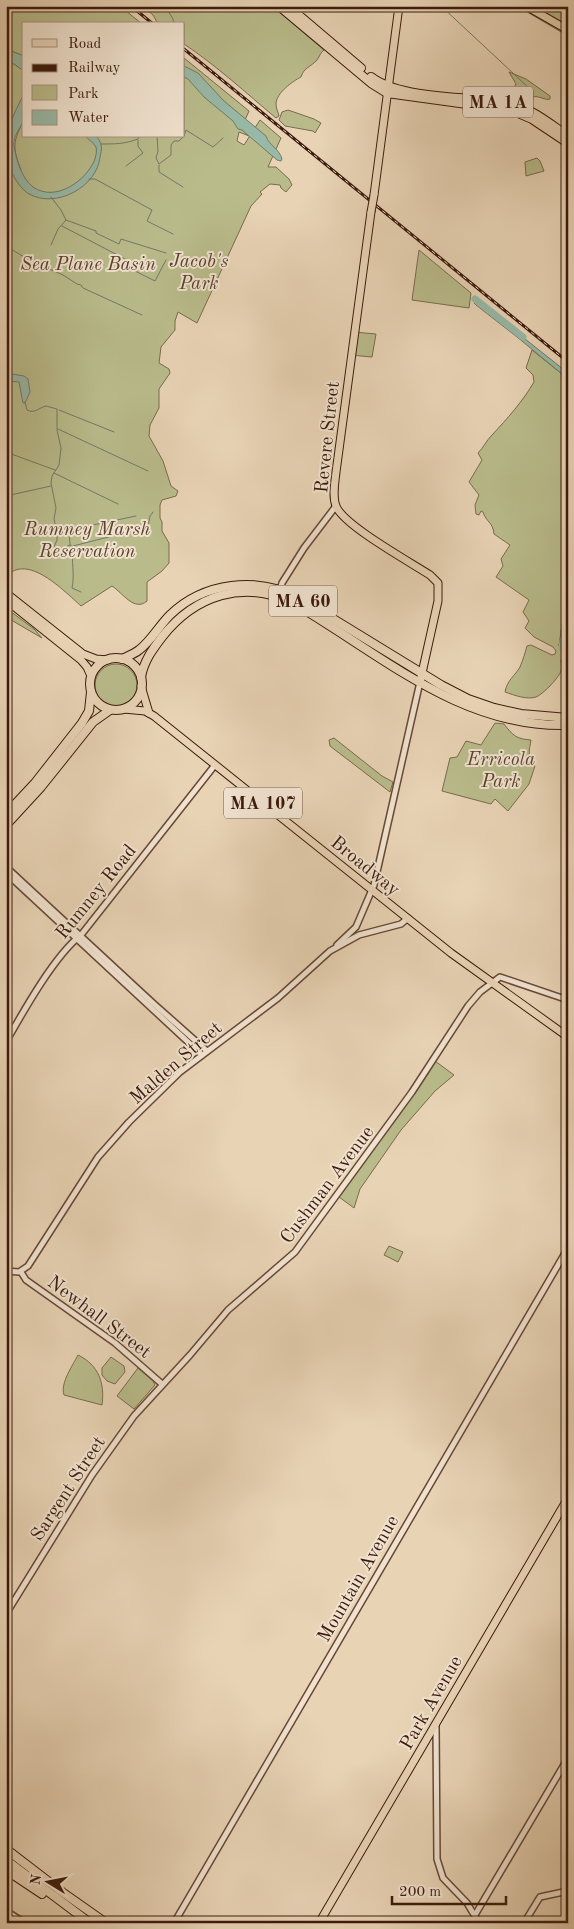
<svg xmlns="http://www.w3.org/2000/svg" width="574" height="1929" font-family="'Old Standard TT',serif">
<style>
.green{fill:#b9bb8b;stroke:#7a6a4c}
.water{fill:#98b9a7;stroke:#737969}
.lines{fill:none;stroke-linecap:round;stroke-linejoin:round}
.stream{stroke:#737969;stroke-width:1}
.river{stroke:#98b9a7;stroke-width:7}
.minor-casing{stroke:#674836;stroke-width:8}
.major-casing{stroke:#3c1a0c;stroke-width:9}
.highway-casing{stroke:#3c1a0c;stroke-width:10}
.minor{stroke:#f0e2cf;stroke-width:5}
.major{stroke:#e8d3b5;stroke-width:7}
.highway{stroke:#e8d3b5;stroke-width:8}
.rail-casing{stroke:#3c1a0c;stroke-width:3}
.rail{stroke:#f0e2cf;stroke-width:1;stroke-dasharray:4;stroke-linecap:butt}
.major-bridge-casing{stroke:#3c1a0c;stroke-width:9;stroke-linecap:butt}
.major-bridge{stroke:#e8d3b5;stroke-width:7}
.labels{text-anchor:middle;stroke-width:4;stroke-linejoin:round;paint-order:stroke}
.shield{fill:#f0e2cf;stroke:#725646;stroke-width:1}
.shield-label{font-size:18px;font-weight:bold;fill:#3c1a0c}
.park-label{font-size:19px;font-style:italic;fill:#5b422c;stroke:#f0e2cf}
.street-label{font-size:19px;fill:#3c1a0c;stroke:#f0e2cf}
</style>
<rect width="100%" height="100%" fill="#e8d3b5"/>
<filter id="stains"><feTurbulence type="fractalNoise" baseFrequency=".004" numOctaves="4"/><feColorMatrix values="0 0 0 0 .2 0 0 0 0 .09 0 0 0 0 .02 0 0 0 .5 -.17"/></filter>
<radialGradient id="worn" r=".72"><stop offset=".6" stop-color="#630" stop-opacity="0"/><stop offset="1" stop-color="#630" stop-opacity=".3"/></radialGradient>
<!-- green -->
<g class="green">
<path d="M6,6H120L142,24H24V56L6,49Z"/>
<path d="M137,6H272L324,50C320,53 320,56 317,60C311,67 304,67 301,77C293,81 276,93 276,104C276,108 278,112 279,116L276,118C246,93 217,66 184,44V24H158L153,15L145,8Z"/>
<path d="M517,6H568V36Z"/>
<path d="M184,58L249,111L241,129L249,136L239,132L237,141L244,145L260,120L281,138L268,167H276L289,179L292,185L286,192L281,188L280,185L270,184L260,192L262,194L251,206L197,323L178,312L175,321V330L161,347L159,363L169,369L170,373L159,389V408L150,425L149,436L163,461L171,486L178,491L176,496L162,500L160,505V518L162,522V531L169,543V563L162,571L147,582V601C134,612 123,593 112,586L81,606C64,591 27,552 6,577V62L14,64L24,71V94L13,119L10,164L21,170C12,147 13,141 24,120V136H184Z"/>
<path d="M509,72L526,79L550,96V99C546,101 539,95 532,97L531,100L510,89L515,86L516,84Z"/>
<path d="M288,110L314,119L321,123L315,133L313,131L285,126L279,120L282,112Z"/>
<path d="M537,158L540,161L544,171L526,176L525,162Z"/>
<path d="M419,250L471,293L469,308L412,300Z"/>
<path d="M354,332L376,334L372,357L350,355Z"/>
<path d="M532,350L562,374L568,449V584L559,646L561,648H565L568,651V661L561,660C561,664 563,668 561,671C559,678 542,695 536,697C526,700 514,695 505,692C507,680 515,676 520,667C523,660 525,653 527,646L531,645L552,655L555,654L556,651L553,647L534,637L525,628L529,621L523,612L529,600L496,577L503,566L501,559L510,545L494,534C493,522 486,522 483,512L481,511L479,515L476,514L475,505L479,495L469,482L482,460L478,453C484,447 486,441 492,435C507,419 523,401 534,382L533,375L526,368Z"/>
<path d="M6,608L34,629L42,638L6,617Z"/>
<circle cx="116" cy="685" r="21"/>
<path d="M495,723L504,724C513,736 517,739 531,740C529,751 527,758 535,766L529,784L508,811L495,799L491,804L442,791L450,758L457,757L466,741L481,745Z"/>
<path d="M334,738L382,776L393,782L390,792L330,746L329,740Z"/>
<path d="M435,1061L454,1075L435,1091L401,1130L360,1189L354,1208L339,1197L428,1074Z"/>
<path d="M389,1246L403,1252L398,1262L384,1255Z"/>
<path d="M78,1355C99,1365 105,1384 102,1405L64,1395C60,1383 73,1365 78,1355Z"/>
<path d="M111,1357L124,1366L125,1372L115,1384L107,1381L102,1375V1368Z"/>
<path d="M138,1368L153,1381L155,1385L134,1409L117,1396Z"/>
</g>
<!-- water -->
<g class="water">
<path d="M6,49L24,56V71L14,64L6,62Z"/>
<path d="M184,66L198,73L224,101L266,136C269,146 279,148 282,159L281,161L277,160L242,130L238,129L233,121L204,97L188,79L184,77Z"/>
<path d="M24,94C24,102 26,113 23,121C20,130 13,135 14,146C16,159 22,179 33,187C56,203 87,180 95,159C96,155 97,151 96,147C94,143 89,140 85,136H96C103,144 102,148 100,157C97,187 56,209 29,194C14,185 1,154 6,136C10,122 17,107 24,94Z"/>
<path d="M476,300L568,373V449L562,374L517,337L476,305L474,303Z"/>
<path d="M12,374L24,376L28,379L30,392L25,403H23L19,382L6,381V375Z"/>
<path d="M568,584V636L565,648L562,649L559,646Z"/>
</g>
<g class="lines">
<!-- stream -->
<g class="stream">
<path d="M165,6L173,19L174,24"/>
<path d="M441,6L530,89L533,99"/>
<path d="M157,136L158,151L156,158L159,164L171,155V145L174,141H179L184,136"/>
<path d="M184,136L186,130L213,147L223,138"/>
<path d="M101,144C116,144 124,144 138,139L139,136"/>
<path d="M159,165V172L183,187"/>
<path d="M126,166L143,153L138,146V140"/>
<path d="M89,179H95L152,210L147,221L173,234"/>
<path d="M66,220L96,231V233L119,244L121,239L166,253"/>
<path d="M62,226L127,260L125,266L155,281L166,260"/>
<path d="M51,245L58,229L66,220L61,210L51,197"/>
<path d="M6,246L29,260L63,275L77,284L81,285L83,288L142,315"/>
<path d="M25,402L27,410C35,414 38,408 46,406L57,409V430L61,448L59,465L52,476L51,483L56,508L54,519L57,532V540L54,547L58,550L70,545"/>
<path d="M59,410L114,432"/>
<path d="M58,429L148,471"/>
<path d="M6,452L55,470"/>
<path d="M54,473L118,504"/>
<path d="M6,496L51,486"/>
<path d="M73,546L148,527L150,516L153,512"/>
<path d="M81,592L72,588C75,575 71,561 73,547L70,545L69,530L136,516"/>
</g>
<!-- river -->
<g class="river">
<path d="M475,299L523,337"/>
<path d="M563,641L562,648L568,653"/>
</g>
<defs>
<g id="minor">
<path d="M280,590L282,583L304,548L336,506"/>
<path d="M6,867L154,1004L207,1051"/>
<path d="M6,873L202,1055"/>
<path d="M337,945L356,927L374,885L420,682"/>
<path d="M6,1042C23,1012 54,956 81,935L215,765"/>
<path d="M6,1271L19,1272L28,1266L98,1157L129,1122L180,1072L278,998L330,951L359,935L401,924L408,918"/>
<path d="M21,1272L26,1280L115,1343L162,1384"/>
<path d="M6,1614L92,1475L134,1416L190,1355L228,1310L295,1252L412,1092L468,1006L480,992L500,977L568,1000"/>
<path d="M436,1725L437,1859L443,1878L467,1903L479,1923"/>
<path d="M6,1911L25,1923"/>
<path d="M475,1915L568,1758"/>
<path d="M174,1923L568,1248"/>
<path d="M524,1923L540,1897L568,1891"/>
</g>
<g id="major">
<path d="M526,6L568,30"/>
<path d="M374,195L399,6"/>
<path d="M371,212L336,472C335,482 332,496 336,506C343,525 410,562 430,575L438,583V601L420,682"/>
<path d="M6,593L83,654L96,659L108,660"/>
<path d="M6,600L81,660L87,667L91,676"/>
<path d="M141,686L149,713"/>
<path d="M124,709L145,711L154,716L451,953L568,1037"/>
<path d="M319,1923L568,1498"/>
</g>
<g id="highway">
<path d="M279,6L371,83L387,93L511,110L532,119L568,143"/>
<path d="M288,6L361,68"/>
<path d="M371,77C402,101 475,95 514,105C534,110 551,125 568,136"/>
<circle cx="116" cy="684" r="26"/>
<path d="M122,659C128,656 134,654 139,650C151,641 159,626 170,615C204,582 257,576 299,598L441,685L468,699L494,708L521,714L568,718"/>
<path d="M141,677C144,661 152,650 162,637C195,595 244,579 293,603C381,654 460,728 568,725"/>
<path d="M6,814L35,783L82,723L89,711L91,692"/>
<path d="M6,825L41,787L93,722L110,710"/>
<path d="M6,1849L62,1892L106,1923"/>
<path d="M6,1860L90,1923"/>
<path d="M6,1870L42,1894"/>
</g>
</defs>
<!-- minor casing -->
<use href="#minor" class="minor-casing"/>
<!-- major casing -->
<use href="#major" class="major-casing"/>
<!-- highway casing -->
<use href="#highway" class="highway-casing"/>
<!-- minor -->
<use href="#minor" class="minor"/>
<!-- major -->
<use href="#major" class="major"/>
<!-- highway -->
<use href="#highway" class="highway"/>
<defs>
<g id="rail">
<path d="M131,6L153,24"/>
<path d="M184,49L568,362"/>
</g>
</defs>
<!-- rail casing -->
<use href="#rail" class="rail-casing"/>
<!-- rail -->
<use href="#rail" class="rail"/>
<defs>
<path id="major-bridge" d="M371,212L374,195"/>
</defs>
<!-- major-bridge casing -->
<use href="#major-bridge" class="major-bridge-casing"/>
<!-- major-bridge -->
<use href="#major-bridge" class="major-bridge"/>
</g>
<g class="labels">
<!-- shield labels -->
<g class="shield">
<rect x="463" y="86.5" width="70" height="31" rx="4"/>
<rect x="269" y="585.5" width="68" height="31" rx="4"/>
<rect x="224" y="787.5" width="78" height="31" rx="4"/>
</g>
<g class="shield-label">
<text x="498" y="108">MA 1A</text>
<text x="303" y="607">MA 60</text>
<text x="263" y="809">MA 107</text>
</g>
<!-- park labels -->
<g class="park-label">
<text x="199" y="267">Jacob's<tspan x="199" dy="22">Park</tspan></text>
<text x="88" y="270">Sea Plane Basin</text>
<text x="87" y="535">Rumney Marsh<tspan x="87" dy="22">Reservation</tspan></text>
<text x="501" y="765">Erricola<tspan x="501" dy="22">Park</tspan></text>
</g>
<!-- street labels -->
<g class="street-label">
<text transform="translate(326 437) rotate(-84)" y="7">Revere Street</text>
<text transform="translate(366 865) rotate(39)" y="7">Broadway</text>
<text transform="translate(95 891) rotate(-51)" y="7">Rumney Road</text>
<text transform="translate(175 1062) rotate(-41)" y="7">Malden Street</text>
<text transform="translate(326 1184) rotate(-53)" y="7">Cushman Avenue</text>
<text transform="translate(100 1316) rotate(37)" y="7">Newhall Street</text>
<text transform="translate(67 1488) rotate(-57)" y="7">Sargent Street</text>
<text transform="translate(357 1578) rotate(-60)" y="7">Mountain Avenue</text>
<text transform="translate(430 1702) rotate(-60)" y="7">Park Avenue</text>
</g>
</g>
<!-- margin -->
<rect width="574" height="1929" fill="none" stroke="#e8d3b5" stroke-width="25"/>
<rect x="8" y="8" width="559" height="1914" fill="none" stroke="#3c1a0c" stroke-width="2.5"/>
<rect x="12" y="12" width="549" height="1904" fill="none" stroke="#3c1a0c"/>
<!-- legend -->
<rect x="22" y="22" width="162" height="115" fill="#f0e2cf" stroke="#a89281"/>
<rect x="32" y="39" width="25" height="8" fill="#e8d3b5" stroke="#a89281"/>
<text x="68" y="48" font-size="15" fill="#3c1a0c">Road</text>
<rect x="32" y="64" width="25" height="8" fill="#3c1a0c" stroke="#a89281"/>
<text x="68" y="72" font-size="15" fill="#3c1a0c">Railway</text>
<rect x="32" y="85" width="25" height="15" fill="#b9bb8b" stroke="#a89281"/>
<text x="68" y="98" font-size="15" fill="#3c1a0c">Park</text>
<rect x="32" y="110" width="25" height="15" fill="#98b9a7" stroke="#a89281"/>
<text x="68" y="122" font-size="15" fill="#3c1a0c">Water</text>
<!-- north arrow -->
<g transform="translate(48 1882) rotate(280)" stroke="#f0e2cf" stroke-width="4" paint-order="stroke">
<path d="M0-4L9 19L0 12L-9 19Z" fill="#3c1a0c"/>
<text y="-8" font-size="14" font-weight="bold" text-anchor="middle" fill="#3c1a0c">N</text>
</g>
<!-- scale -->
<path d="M392 1896v8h114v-8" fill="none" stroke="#3c1a0c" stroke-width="2.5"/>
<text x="399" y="1896" font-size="15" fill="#3c1a0c" stroke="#f0e2cf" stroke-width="4" paint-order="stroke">200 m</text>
<rect width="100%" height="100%" filter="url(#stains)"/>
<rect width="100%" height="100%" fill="url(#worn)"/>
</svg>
